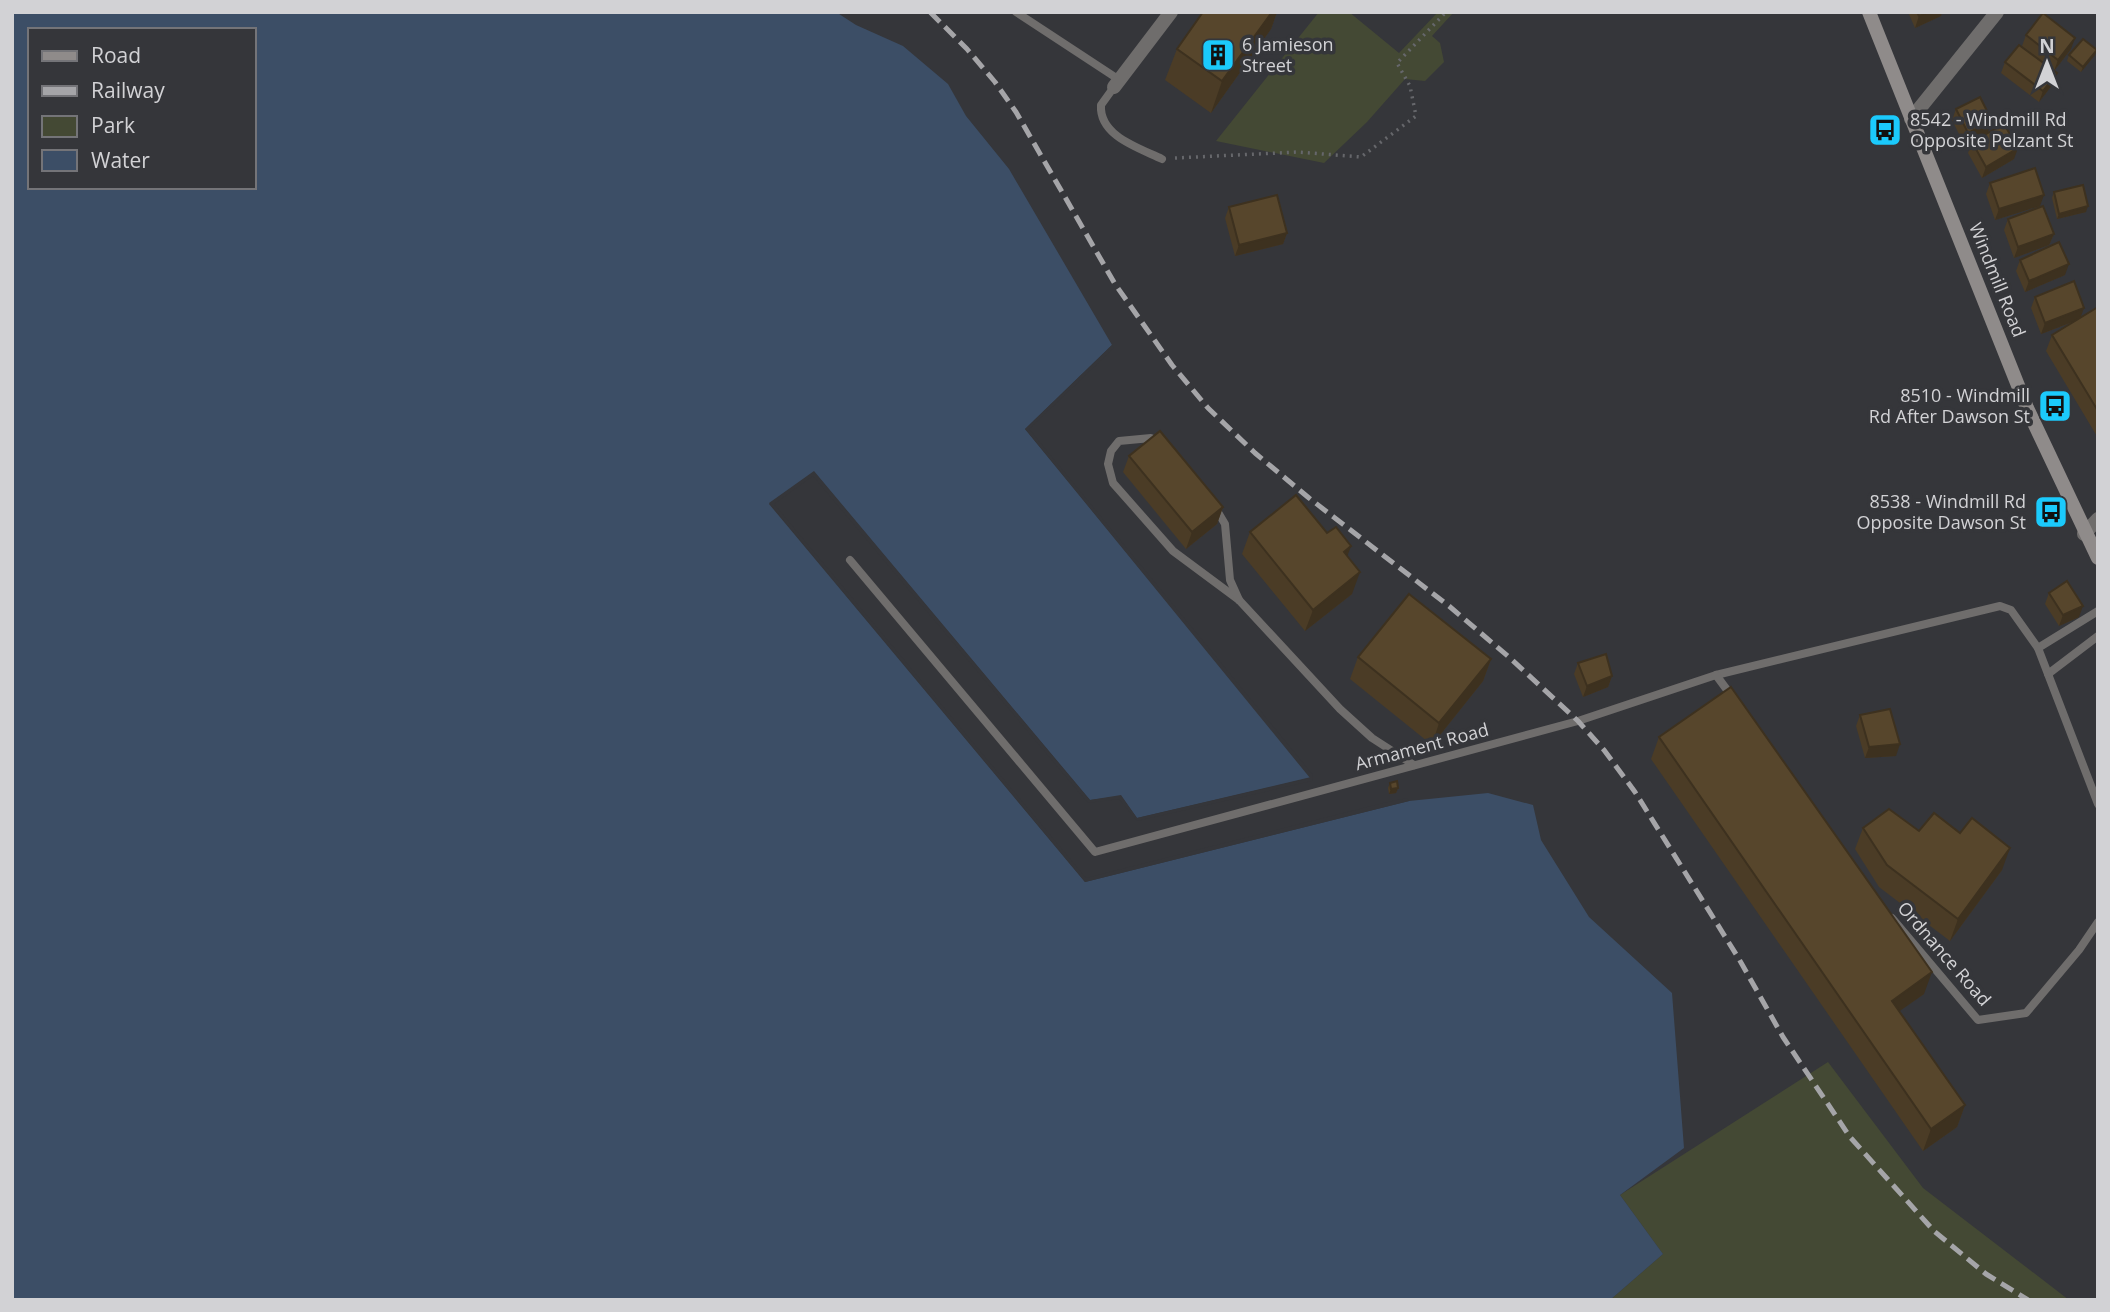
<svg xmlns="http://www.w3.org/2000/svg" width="2110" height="1312" font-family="'Open Sans',sans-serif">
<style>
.green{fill:#444934}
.water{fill:#3c4e66;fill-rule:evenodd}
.pier{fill:#35363a}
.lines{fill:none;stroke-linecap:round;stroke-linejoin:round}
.path{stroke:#66676b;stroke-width:3.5;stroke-dasharray:2 5;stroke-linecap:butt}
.lane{stroke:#6f6d6c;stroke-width:8}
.street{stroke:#6f6d6c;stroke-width:14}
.secondary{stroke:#8f8b8a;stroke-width:14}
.rail{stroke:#a5a5a8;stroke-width:5;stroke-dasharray:14 7;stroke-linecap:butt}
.wall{fill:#4b3c26}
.shaded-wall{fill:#3d311f}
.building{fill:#57462c;stroke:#3d311f;stroke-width:2}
.labels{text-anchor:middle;stroke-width:7;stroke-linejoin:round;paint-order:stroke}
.poi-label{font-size:18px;fill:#d2d2d5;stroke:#35363a;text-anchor:start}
.street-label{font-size:18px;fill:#d2d2d5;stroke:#35363a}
</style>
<rect width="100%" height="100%" fill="#35363a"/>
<!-- green -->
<g class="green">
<path d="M1319,12H1349L1399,53L1438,12H1454L1432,36L1440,43L1444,62L1425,81L1405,79L1367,122L1324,163L1216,141Z"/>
<path d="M1828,1062L1923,1188L2069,1300H1610L1663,1254L1620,1195Z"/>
</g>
<!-- water -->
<path class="water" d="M12,12H836L856,25L903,46L948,84L966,116L1009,169L1112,345L1025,429L1311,777L1137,818L1121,796L1090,800L814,472L769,504L1085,882L1409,801L1488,793L1533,805L1541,840L1589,917L1672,993L1684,1148L1620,1195L1663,1254L1610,1300H12ZM30,30H254V187H30Z"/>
<!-- pier -->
<path class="pier" d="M1112,345L1114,348L1029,429L1313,775L1312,781L1137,821L1119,799L1088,803L813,476L774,504L1086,878L1383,803L1407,798L1409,801L1085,882L769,503L814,471L1090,800L1121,795L1137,818L1310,778L1025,429Z"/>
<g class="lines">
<!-- path -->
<path class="path" d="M1175,158L1298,152L1361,157L1416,116L1410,86L1397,63L1446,12"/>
<!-- lane -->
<g class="lane">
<path d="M1016,12L1118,79"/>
<path d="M1114,87L1101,105C1099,136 1139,148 1162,159"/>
<path d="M1159,442L1151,438L1119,441L1111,451L1108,464L1113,483L1173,551L1239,600L1340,709L1372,738L1414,765"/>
<path d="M1216,509L1225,524L1230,580L1239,600"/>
<path d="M850,560L1095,852L1578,721L1716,675L2000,606L2011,610L2038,648L2098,611"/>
<path d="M2098,636L2048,674L2098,804"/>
<path d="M2038,648L2048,674"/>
<path d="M1716,675L1733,698"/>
<path d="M1892,918L1978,1020L2026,1013L2079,950L2098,922"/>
</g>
<!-- street -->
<g class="street">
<path d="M1114,87L1171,12"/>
<path d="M1911,119L1997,12"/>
<path d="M2084,534L2098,519"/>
</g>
<!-- secondary -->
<path class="secondary" d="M1869,12L2027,408L2098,558"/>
<!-- rail -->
<path class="rail" d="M930,12L967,49L995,82L1016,112L1115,284L1172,365L1208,408L1255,453L1309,498L1449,606L1510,658L1578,721L1604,750L1635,792L1739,959L1783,1037L1850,1137L1934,1231L1986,1274L2028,1300"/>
</g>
<!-- wall -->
<g class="wall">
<path d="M1203,12H1277L1271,29L1211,113L1165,80L1177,49Z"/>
<path d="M1908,12H1942L1941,16L1915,28Z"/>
<path d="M2026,35L2071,49L2054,71L2022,46Z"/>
<path d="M2069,55H2095L2081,72L2067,61Z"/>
<path d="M2005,62L2057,73L2053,84L2039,102L2001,73Z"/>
<path d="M1956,109L1988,132L1964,144L1952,120Z"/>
<path d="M1972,142L2014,159L1982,178L1968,153Z"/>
<path d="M1990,183L2040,206L1995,220L1986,194Z"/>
<path d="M2054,192L2086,212L2057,219L2052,198Z"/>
<path d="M1229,207L1287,233L1283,244L1235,256L1225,218Z"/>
<path d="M2008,219L2054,234L2049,245L2014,258L2004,230Z"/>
<path d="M2020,260L2065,275L2025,292L2016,271Z"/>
<path d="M2035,297L2081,317L2098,307V438L2046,351L2052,335L2073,322L2041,334L2031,308Z"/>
<path d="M1129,456L1223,507L1217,524L1186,549L1123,472Z"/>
<path d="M1250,532L1347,557L1352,594L1305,631L1242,554Z"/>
<path d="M2049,593L2079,617L2059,626L2045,604Z"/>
<path d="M1358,657L1491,659L1483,681L1432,745L1350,679Z"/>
<path d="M1578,663L1612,676L1608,687L1583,697L1574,674Z"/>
<path d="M1860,715L1896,756L1865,758L1856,726Z"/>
<path d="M1659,737L1924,994L1899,1011L1965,1105L1957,1127L1923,1151L1651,759Z"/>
<path d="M1390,783L1398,788L1396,793L1389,794L1388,788Z"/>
<path d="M1863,828L1919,831L2002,870L1950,941L1879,887L1855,849Z"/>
</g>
<!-- shaded-wall -->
<g class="shaded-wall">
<path d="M1272,12H1277L1271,29L1211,113L1222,81Z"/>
<path d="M1928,12H1942L1941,16L1915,28L1919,16Z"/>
<path d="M2075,38L2071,49L2054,71L2058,60Z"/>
<path d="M2097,50L2095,55L2081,72L2083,67Z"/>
<path d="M2057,73L2053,84L2039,102L2043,91Z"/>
<path d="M1992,121L1988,132L1964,144L1968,133Z"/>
<path d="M2018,148L2014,159L1982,178L1986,167Z"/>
<path d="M2044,195L2040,206L1995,220L1999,209Z"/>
<path d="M2088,206L2086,212L2057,219L2059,214Z"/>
<path d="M1287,233L1283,244L1235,256L1239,245Z"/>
<path d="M2054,234L2049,245L2014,258L2018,247Z"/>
<path d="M2069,264L2065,275L2025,292L2029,281Z"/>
<path d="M2084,308L2080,319L2041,334L2045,323Z"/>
<path d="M1223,507L1217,524L1186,549L1192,532Z"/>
<path d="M1351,546L1343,568L1344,552Z"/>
<path d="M1360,572L1352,594L1305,631L1313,610Z"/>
<path d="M2083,606L2079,617L2059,626L2063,615Z"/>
<path d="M1491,659L1483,681L1432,745L1439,723Z"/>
<path d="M1612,676L1608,687L1583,697L1587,686Z"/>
<path d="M1900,744L1896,756L1865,758L1869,747Z"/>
<path d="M1398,788L1396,793L1389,794L1391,789Z"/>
<path d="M2010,848L2002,870L1950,941L1958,919Z"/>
<path d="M1932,972L1924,994L1884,1022L1892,1001Z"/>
<path d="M1965,1105L1957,1127L1923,1151L1931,1129Z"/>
</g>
<!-- building -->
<g class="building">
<path d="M1203,12H1272L1222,81L1177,49Z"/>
<path d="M1917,12H1928L1919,16Z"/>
<path d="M2043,13L2075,38L2058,60L2026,35Z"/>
<path d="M2083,39L2097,50L2083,67L2069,55Z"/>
<path d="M2019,45L2057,73L2043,91L2005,62Z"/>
<path d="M1980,97L1992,121L1968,133L1956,109Z"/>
<path d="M2004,124L2018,148L1986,167L1972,142Z"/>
<path d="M2035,168L2044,195L1999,209L1990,183Z"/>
<path d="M2083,185L2088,206L2059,214L2054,192Z"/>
<path d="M1277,195L1287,233L1239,245L1229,207Z"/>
<path d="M2043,206L2054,234L2018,247L2008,219Z"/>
<path d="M2059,242L2069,264L2029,281L2020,260Z"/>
<path d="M2074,281L2084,308L2045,323L2035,297Z"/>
<path d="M2098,307V411L2052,335Z"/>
<path d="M1160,431L1223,507L1192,532L1129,456Z"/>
<path d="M1296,495L1327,533L1336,527L1351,546L1344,552L1360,572L1313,610L1250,532Z"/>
<path d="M2067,581L2083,606L2063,615L2049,593Z"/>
<path d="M1409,594L1491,659L1439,723L1358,657Z"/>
<path d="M1606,654L1612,676L1587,686L1578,663Z"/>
<path d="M1731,687L1932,972L1892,1001L1965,1105L1931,1129L1659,737Z"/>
<path d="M1890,709L1900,744L1869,747L1860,715Z"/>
<path d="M1397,781L1398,788L1391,789L1390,783Z"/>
<path d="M1889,809L1919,831L1934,813L1960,833L1972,818L2010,848L1958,919L1887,865L1863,828Z"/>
</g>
<!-- icons -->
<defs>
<symbol id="building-square" viewBox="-11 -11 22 22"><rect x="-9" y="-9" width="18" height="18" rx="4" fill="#1bcafc" stroke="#35363a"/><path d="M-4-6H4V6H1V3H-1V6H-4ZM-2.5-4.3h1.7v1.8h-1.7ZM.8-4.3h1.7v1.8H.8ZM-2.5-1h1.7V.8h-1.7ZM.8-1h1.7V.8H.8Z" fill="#111"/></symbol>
<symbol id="bus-square" viewBox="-11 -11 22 22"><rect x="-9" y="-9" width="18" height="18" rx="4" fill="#1bcafc" stroke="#35363a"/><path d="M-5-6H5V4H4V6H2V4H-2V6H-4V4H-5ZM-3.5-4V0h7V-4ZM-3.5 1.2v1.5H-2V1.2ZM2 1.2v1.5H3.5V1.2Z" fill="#111"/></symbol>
</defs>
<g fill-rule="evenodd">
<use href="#building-square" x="1199" y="36" width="38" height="38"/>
<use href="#bus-square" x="1866" y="111" width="38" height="38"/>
<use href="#bus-square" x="2036" y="387" width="38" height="38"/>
<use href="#bus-square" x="2032" y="493" width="38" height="38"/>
</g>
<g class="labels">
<!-- poi labels -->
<g class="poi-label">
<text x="1242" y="51">6 Jamieson<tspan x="1242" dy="21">Street</tspan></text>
<text x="1910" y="126">8542 - Windmill Rd<tspan x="1910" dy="21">Opposite Pelzant St</tspan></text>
<text x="2030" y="402" text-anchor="end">8510 - Windmill<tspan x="2030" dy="21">Rd After Dawson St</tspan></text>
<text x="2026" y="508" text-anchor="end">8538 - Windmill Rd<tspan x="2026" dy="21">Opposite Dawson St</tspan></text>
</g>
<!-- street labels -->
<g class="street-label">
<text transform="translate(1997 280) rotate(68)" y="6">Windmill Road</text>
<text transform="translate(1422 747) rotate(-15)" y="6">Armament Road</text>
<text transform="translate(1944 954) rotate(49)" y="6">Ordnance Road</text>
</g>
</g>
<!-- border -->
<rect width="2110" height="1312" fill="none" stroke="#d2d2d5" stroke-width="28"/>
<!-- legend -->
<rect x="28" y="28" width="228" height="161" fill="#35363a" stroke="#747478" stroke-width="2"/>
<rect x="42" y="51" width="35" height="10" fill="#8f8b8a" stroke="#747478" stroke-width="2"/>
<text x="91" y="63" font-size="21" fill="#d2d2d5">Road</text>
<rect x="42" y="86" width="35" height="10" fill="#a5a5a8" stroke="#747478" stroke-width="2"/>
<text x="91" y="98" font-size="21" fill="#d2d2d5">Railway</text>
<rect x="42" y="116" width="35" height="21" fill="#444934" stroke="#747478" stroke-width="2"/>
<text x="91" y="133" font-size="21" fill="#d2d2d5">Park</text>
<rect x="42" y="150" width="35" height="21" fill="#3c4e66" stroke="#747478" stroke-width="2"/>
<text x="91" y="168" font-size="21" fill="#d2d2d5">Water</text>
<!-- north arrow -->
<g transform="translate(2047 63)" stroke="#35363a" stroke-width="5" paint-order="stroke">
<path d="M0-5L12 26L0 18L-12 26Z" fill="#d2d2d5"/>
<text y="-10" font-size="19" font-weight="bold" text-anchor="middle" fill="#d2d2d5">N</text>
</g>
</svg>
